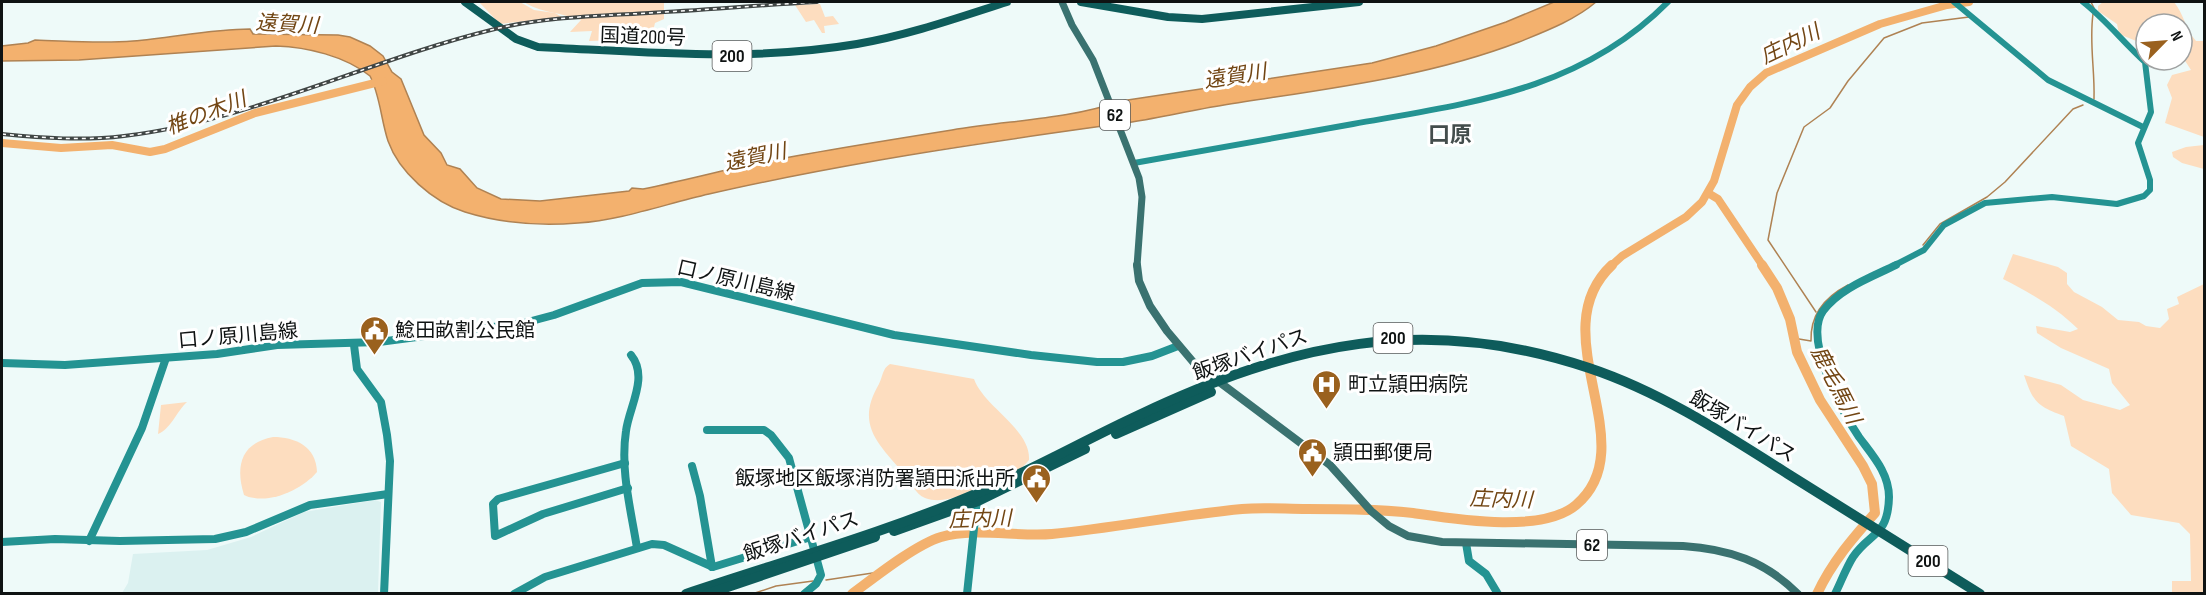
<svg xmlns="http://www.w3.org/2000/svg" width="2206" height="595" font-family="'Sofia Sans Condensed','Noto Sans JP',sans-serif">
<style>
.built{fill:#dbf1f0}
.green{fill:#fdddbf}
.water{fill:#f3b16e;stroke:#af8253;stroke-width:1.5}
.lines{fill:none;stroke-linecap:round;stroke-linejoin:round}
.stream{stroke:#af8253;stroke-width:1.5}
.river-far1{stroke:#f3b16e;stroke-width:8}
.river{stroke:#f3b16e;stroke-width:10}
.secondary-far1{stroke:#249392;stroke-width:6}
.secondary{stroke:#249392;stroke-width:8}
.primary-far1{stroke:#3a7270;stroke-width:7}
.primary{stroke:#3a7270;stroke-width:8}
.highway-far1{stroke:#0e5c5b;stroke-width:8}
.highway{stroke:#0e5c5b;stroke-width:10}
.rail-casing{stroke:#404645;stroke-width:4}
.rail{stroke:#fff;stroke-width:1.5;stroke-dasharray:4;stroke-linecap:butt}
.labels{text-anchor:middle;stroke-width:6;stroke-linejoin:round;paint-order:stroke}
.shield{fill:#fff;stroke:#575a5a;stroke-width:1.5}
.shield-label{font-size:18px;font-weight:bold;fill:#0f1313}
.street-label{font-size:20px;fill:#0f1313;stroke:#fff}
.poi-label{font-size:20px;fill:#0f1313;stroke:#fff;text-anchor:start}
.water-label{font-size:21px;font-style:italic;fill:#724614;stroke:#fff}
.quarter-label{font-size:22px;font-weight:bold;fill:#434d4c;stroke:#fff}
</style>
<rect width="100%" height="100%" fill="#eefaf9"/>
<!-- built -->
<path class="built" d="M375,500L381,502L378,593H122L128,583L133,554L207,550L251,537L304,512Z"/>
<!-- green -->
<g class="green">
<path d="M479,2H520L534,10L555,13L562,17L500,24Z"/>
<path d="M524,2H664V19L655,23L652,35L619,40L589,41L592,31L570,32L581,20C562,13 538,12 524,2Z"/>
<path d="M2103,2H2174C2184,14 2185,29 2196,41H2204V137L2165,123L2172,98L2167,85L2172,75L2191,70L2182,56V24H2146V45L2119,34L2117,24L2098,11V6Z"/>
<path d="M820,4L825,17L833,16L839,24L824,26L825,33H822L814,20L806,22L795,5Z"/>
<path d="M2204,145V169L2182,163L2173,157L2172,152L2186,147Z"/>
<path d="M2013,254L2058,267L2067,273V284L2074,292L2102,307L2118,320L2139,322L2146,326L2160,328L2169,319L2167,309L2179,304L2177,297L2204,284V593H2172V581H2191L2190,534L2179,523L2131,515L2112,493L2109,469L2071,446L2064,416C2037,406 2033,402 2024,375L2061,385L2083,400L2120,410L2130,405L2112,383L2109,369L2061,348L2037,333L2036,326L2070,332L2078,329C2056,307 2030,293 2003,279Z"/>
<path d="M890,364L974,379C984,407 1031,429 1029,460C1017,475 1000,480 982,487C965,493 944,505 925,498C915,494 911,482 905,475C878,443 855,425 879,384C883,376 882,369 890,364Z"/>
<path d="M187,402C177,411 170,430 158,434L161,405Z"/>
<path d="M273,437C295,437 316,446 317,472C302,490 267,506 244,495C235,466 241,443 273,437Z"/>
</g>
<!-- water -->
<path class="water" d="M1554,2H1596C1575,20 1546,31 1519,42C1425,78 1324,89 1224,105C1193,110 1163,117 1132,122C1047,134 964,145 880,160C823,170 765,181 709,194C665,204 622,220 578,223C541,226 500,223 465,212C433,202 399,172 388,141C381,120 380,95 370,76C345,56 307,47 276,46L79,60L2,61V46L28,43L35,40C68,41 100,44 133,41C172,38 210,29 250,29L253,34L338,35L350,37L370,46L383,56L392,72L401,79L424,135L441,153L447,165L460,169L477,188L501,199L540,201L629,191L632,188L643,189C683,181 723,170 763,162C826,150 889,140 952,130C1008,120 1067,120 1121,101L1372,63L1436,46L1506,22Z"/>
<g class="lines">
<!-- stream -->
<g class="stream">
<path d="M2091,2L2094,8"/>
<path d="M2093,14C2089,43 2095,70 2094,99"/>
<path d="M1923,245L1940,224L1987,197L2005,182L2073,109L2083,105"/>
<path d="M1816,312L1768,240L1777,193L1804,127L1830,108L1848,81L1884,38L1922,23L1969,17"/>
<path d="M1793,338L1811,341C1810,314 1825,297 1848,285"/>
<path d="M826,580L886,571"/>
<path d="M752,594L776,586L813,581"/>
</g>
<!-- river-far1 -->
<g class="river-far1">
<path d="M2,143L61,148L112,145L150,152L165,149L255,113L383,81"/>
<path d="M1708,193L1718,199L1763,266"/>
<path d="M1611,266L1622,256L1686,217L1702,202L1714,181L1737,105L1750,87L1766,73L1880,24L1947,5L1969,2"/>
</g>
<!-- river -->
<g class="river">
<path d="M1762,265L1777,288L1790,319L1797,352L1820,400L1863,466L1872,484L1875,513C1852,539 1832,562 1817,594"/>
<path d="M852,594C875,577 915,545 941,537C976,527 1015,537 1052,534C1115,528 1178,515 1242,509C1264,507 1285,509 1307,509C1343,509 1377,509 1413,513C1454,519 1542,534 1576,505C1647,445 1539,333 1612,265"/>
</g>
<!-- secondary-far1 -->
<g class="secondary-far1">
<path d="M1954,2L2048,80L2143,127"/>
<path d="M1134,163C1207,150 1280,137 1353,124C1470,103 1580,91 1668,2"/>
<path d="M1893,266L1924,250L1944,225L1985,203L2052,197L2117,204L2144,196L2150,190V180L2138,143L2151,112L2145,62C2123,42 2106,20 2083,2"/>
</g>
<!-- secondary -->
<g class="secondary">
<path d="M354,345L357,369L381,402L387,435L390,461L384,594"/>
<path d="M631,355C649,377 629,407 626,431C620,470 631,510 637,548"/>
<path d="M2,363L65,365L217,354L277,345L379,342L524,323L554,315L642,283L681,282L894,335L1031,355L1097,362H1123L1152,356L1178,346"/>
<path d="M707,430H764L771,435L789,458L821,575L816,584L804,594"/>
<path d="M625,463L498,499L493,504L495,536L543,514L628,488"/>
<path d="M692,466L700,496L712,567"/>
<path d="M89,541L142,428L166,358"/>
<path d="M2,542L55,539L120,541L215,539L246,532L310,505L388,494"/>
<path d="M1466,543L1469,561L1486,574L1498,594"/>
<path d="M514,594L545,577L652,544L664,545L713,567L811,537"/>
<path d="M967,594L977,500"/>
<path d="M1835,594C1841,582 1846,568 1853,557C1870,532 1888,537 1889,497C1889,473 1873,456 1859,437C1842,412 1803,339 1823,311C1840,288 1872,277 1896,265"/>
</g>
<!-- primary-far1 -->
<path class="primary-far1" d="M1062,2L1072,25L1093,60L1139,178L1142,197L1137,266"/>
<!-- primary -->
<path class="primary" d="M1137,265L1139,281L1150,306L1167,331L1194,363L1330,465L1371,511L1389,526L1408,536L1442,542L1683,546C1729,549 1765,561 1798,594"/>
<!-- highway-far1 -->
<g class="highway-far1">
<path d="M465,2L516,39L538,47C646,52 750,62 857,44C909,35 957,18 1007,2"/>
<path d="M1081,2L1168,17L1202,19L1359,2"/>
</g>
<!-- highway -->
<g class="highway">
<path d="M1116,434L1211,392"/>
<path d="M894,531L978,501L1085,449"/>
<path d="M686,594C784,561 885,533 980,492C1034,469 1085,440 1139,415C1291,343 1425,313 1589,368C1661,392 1725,434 1788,474C1852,514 1916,554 1980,594"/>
<path d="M707,594L875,537"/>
</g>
<defs>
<path id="rail" d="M2,134C43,138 83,141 124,136C250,121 369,60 491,30C542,17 597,16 649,13C705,10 761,5 817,2"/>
</defs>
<!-- rail casing -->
<use href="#rail" class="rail-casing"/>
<!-- rail -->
<use href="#rail" class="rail"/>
</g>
<!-- icons -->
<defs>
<symbol id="civic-pin" viewBox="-11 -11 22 30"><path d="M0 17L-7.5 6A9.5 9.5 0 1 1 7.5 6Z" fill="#9a611e" stroke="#fff"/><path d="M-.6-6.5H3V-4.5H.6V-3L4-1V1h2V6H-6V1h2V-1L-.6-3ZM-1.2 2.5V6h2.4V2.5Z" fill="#fff"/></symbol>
<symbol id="hospital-pin" viewBox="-11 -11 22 30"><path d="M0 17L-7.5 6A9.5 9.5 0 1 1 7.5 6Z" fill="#9a611e" stroke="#fff"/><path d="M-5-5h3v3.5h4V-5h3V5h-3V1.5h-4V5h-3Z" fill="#fff"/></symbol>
</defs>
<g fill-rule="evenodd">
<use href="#civic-pin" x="358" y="314" width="33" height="45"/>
<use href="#hospital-pin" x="1310" y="368" width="33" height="45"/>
<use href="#civic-pin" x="1296" y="436" width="33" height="45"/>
<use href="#civic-pin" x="1020" y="462" width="33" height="45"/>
</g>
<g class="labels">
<!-- shield labels -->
<g class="shield">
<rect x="712.5" y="41" width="39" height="30" rx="4.5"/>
<rect x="1100" y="100" width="30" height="30" rx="4.5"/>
<rect x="1373.5" y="323" width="39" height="30" rx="4.5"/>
<rect x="1577" y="530" width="30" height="30" rx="4.5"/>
<rect x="1908.5" y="546" width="39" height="30" rx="4.5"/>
</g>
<g class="shield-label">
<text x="732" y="62">200</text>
<text x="1115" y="121">62</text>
<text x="1393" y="344">200</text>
<text x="1592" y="551">62</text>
<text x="1928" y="567">200</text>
</g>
<!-- street labels -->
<g class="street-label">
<text transform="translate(643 36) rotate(2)" y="7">国道200号</text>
<text transform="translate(736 280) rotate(13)" y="7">口ノ原川島線</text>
<text transform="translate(238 335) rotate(-5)" y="7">口ノ原川島線</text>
<text transform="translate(1250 354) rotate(-19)" y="7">飯塚バイパス</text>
<text transform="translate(1743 426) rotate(31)" y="7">飯塚バイパス</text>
<text transform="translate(801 536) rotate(-18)" y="7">飯塚バイパス</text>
</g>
<!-- poi labels -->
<g class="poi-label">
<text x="395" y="337">鯰田畝割公民館</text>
<text x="1348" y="391">町立頴田病院</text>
<text x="1333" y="459">頴田郵便局</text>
<text x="1015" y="485" text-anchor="end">飯塚地区飯塚消防署頴田派出所</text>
</g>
<!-- water labels -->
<g class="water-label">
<text transform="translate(287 24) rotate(3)" y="7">遠賀川</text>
<text transform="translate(1790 44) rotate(-26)" y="7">庄内川</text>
<text transform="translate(1235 76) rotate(-9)" y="7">遠賀川</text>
<text transform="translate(206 113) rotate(-21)" y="7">椎の木川</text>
<text transform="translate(755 157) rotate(-12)" y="7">遠賀川</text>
<text transform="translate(1836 385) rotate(63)" y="7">鹿毛馬川</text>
<text transform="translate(1501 499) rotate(2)" y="7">庄内川</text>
<text transform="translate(980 519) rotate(-2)" y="7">庄内川</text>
</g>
<!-- quarter labels -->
<g class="quarter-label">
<text x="1450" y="142">口原</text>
</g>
</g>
<!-- border -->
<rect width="2206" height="595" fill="none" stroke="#0f1313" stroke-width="6"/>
<!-- north arrow -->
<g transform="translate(2164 42) rotate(65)"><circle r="28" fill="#ffffff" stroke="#9fa1a1" stroke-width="1.5"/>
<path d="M0-4.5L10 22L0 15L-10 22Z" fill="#9a611e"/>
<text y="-9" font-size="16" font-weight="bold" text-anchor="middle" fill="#0f1313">N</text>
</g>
</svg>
